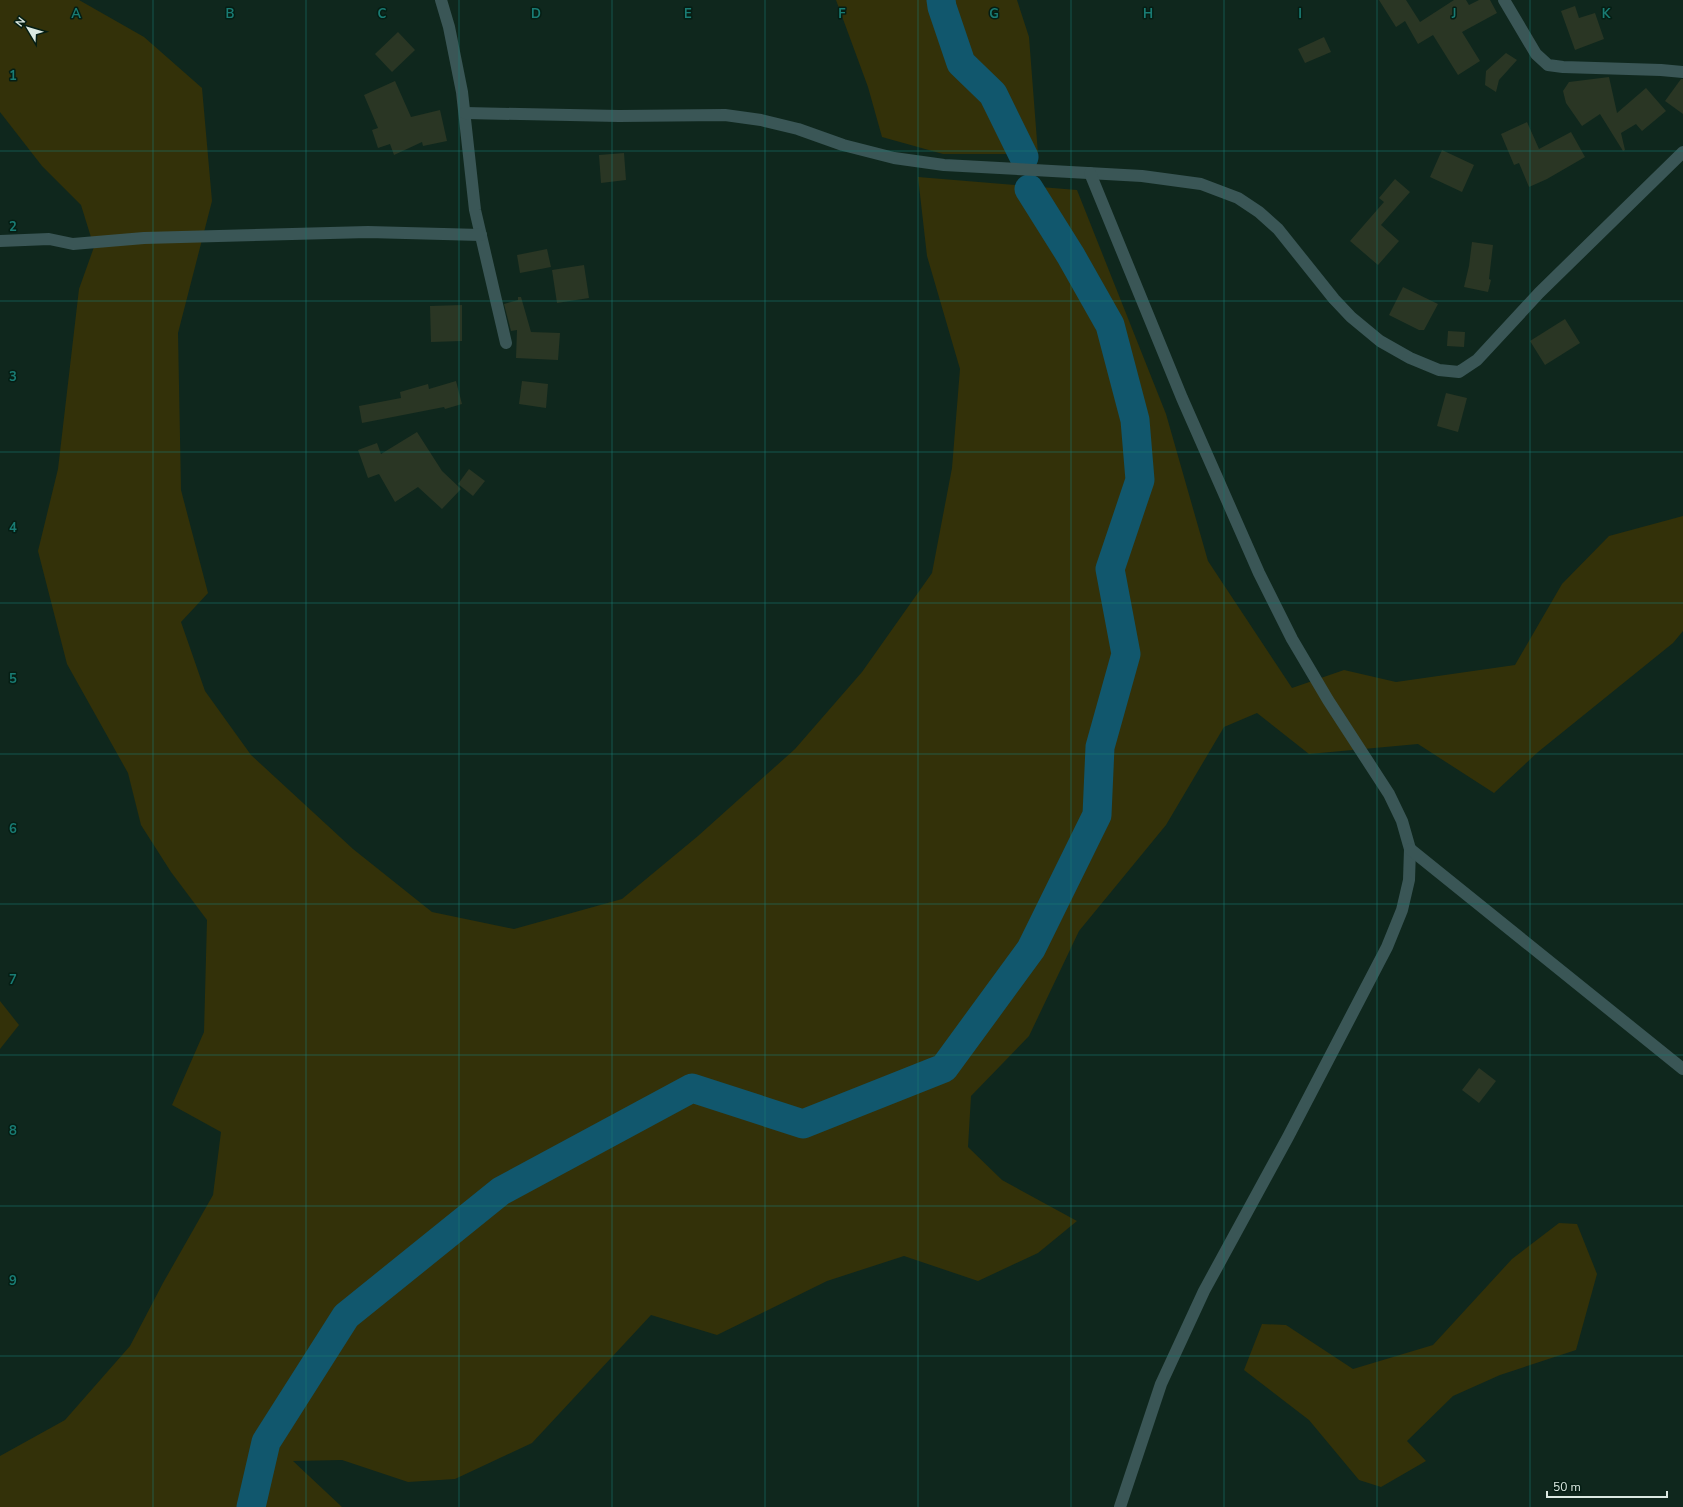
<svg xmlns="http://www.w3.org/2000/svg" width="1683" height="1507" font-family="'Nunito Sans',sans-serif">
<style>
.green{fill:#333109}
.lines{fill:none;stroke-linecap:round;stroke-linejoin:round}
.river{stroke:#11576d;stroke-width:29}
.building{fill:#2a3624}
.minor{stroke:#3a5656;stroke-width:12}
.grid{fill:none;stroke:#197c74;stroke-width:1;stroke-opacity:0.55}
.grid-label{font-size:13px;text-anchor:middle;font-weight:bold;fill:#197c74;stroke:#051e14;stroke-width:3;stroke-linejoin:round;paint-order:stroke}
</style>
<rect width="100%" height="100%" fill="#0f271d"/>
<!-- green -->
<g class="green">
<path d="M0,0H79L144,37L202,88L212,201L178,333L181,490L208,593L181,622L205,691L251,755L353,849L432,912L514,929L622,899L698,836L795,749L862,672L932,573L952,468L960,369L927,256L918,177L1077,190L1166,414L1208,561L1292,688L1344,670L1396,682L1515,665L1562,584L1609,536L1683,516V631L1673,643L1538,752L1494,793L1418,744L1309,754L1257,713L1224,727L1166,825L1079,931L1029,1036L971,1096L968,1147L1002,1180L1077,1221L1038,1253L978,1281L904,1256L827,1281L717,1335L651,1315L532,1443L455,1479L408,1482L342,1460L293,1461L342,1507H0V1456L65,1420L130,1346L163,1283L213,1195L221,1132L172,1105L204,1032L207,920L171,872L141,825L128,773L67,664L38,551L58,469L79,289L94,247L81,205L42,166L0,112Z"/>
<path d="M836,0H1017L1029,37L1038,154H943L882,137L868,87Z"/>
<path d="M0,1001L19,1025L0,1049Z"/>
<path d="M1559,1223L1577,1224L1597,1274L1576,1350L1500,1375L1453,1396L1407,1441L1426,1461L1381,1487L1359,1480L1309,1420L1244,1370L1262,1324L1286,1325L1353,1369L1433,1345L1512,1259Z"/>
</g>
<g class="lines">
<!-- river -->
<g class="river">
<path d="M941,0L942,7L961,63L993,94L1024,157"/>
<path d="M251,1507L266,1442L346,1316L501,1191L692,1088L803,1124L944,1068L1031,949L1097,815L1100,747L1126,654L1110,569L1140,480L1135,420L1110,325L1071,256L1029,189"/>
</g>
</g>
<!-- building -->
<g class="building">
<path d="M1379,0H1406L1420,22L1454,0H1466L1469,5L1479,0H1490L1497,13L1462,32L1480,61L1458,75L1433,35L1418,44L1405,21L1396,27Z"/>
<path d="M1575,6L1579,18L1595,13L1604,39L1575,50L1561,11Z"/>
<path d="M398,32L415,50L392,72L375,54Z"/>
<path d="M1324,37L1331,52L1305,63L1298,49Z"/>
<path d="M1506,53L1517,60L1499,80L1496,92L1485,85L1486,71Z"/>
<path d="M1609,77L1617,113L1646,88L1666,111L1642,131L1636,124L1621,133L1625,150L1623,151L1600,114L1582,126L1566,103L1563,91L1569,82Z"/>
<path d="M1681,79H1683V114L1665,101Z"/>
<path d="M395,81L411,117L440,110L447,141L423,146L422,142L394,155L390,144L378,148L372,130L378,128L364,95Z"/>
<path d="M1527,122L1539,149L1571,132L1585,157L1547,179L1529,187L1519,163L1514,165L1501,134Z"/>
<path d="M1442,150L1474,165L1462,192L1430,177Z"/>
<path d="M624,153L626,180L601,183L599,155Z"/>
<path d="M1395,179L1410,192L1381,225L1399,241L1378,265L1350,241L1384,202L1379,198Z"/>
<path d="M1472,242L1493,245L1489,279L1491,280L1488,292L1464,287L1469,266Z"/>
<path d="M547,249L551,267L520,273L517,255Z"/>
<path d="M584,265L589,298L557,303L552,270Z"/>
<path d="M1403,287L1438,304L1424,330H1419L1389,315Z"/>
<path d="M518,297H521L531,332L560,333L558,360L516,358L517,330L511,331L504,304L518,300Z"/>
<path d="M462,305V341L431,342L430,306Z"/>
<path d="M1565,319L1580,343L1545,365L1530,341Z"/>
<path d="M1448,331L1465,332L1464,347L1447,346Z"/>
<path d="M456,381L462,404L445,409L444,407L362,423L359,406L401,398L400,392L428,384L429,389Z"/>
<path d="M522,381L548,384L546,408L519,404Z"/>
<path d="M1446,393L1467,398L1458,432L1437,426Z"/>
<path d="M417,432L442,471L461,489L442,509L418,487L395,502L379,474L368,478L358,450L377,443L381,454Z"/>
<path d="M469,469L485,481L473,496L458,484Z"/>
<path d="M1479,1068L1496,1081L1479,1103L1462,1090Z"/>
</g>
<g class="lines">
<!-- minor -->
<g class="minor">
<path d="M441,0L449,27L462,92L475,210L506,343"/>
<path d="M1504,0L1536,54L1548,65L1563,67L1661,70L1683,72"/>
<path d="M465,113L619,116L725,115L761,120L798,129L843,145L894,158L944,165L1142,176L1201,184L1238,198L1259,212L1278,229L1334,299L1351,317L1380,341L1410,358L1439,370L1459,372L1477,360L1539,293L1683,152"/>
<path d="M1090,173L1182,398L1259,573L1292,639L1328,700L1389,794L1402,821L1410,849L1409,880L1402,910L1387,947L1288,1137L1204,1291L1161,1384L1120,1507"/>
<path d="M0,241L49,239L73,244L144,238L368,232L481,235"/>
<path d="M1410,849L1683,1069"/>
</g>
</g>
<!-- grid -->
<path class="grid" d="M153,0V1507M306,0V1507M459,0V1507M612,0V1507M765,0V1507M918,0V1507M1071,0V1507M1224,0V1507M1377,0V1507M1530,0V1507M0,151H1683M0,301H1683M0,452H1683M0,603H1683M0,754H1683M0,904H1683M0,1055H1683M0,1206H1683M0,1356H1683"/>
<g class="grid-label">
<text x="76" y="18">A</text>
<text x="230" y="18">B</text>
<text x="382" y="18">C</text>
<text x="536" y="18">D</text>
<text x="688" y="18">E</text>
<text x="842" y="18">F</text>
<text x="994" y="18">G</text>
<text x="1148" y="18">H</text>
<text x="1300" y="18">I</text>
<text x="1454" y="18">J</text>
<text x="1606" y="18">K</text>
<text x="13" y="80">1</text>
<text x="13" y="231">2</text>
<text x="13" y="381">3</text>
<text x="13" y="532">4</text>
<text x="13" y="683">5</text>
<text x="13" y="833">6</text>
<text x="13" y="984">7</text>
<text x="13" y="1135">8</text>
<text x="13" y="1285">9</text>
</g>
<!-- north arrow -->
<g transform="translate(28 28) rotate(308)" stroke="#051e14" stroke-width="3" paint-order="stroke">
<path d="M0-3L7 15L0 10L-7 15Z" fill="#dbe9e2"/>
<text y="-6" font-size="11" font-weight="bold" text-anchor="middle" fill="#dbe9e2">N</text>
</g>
<!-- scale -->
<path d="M1547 1491v6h120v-6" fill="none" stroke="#dbe9e2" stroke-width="2"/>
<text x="1553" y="1491" font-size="12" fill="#dbe9e2" stroke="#051e14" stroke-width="3" paint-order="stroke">50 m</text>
</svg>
